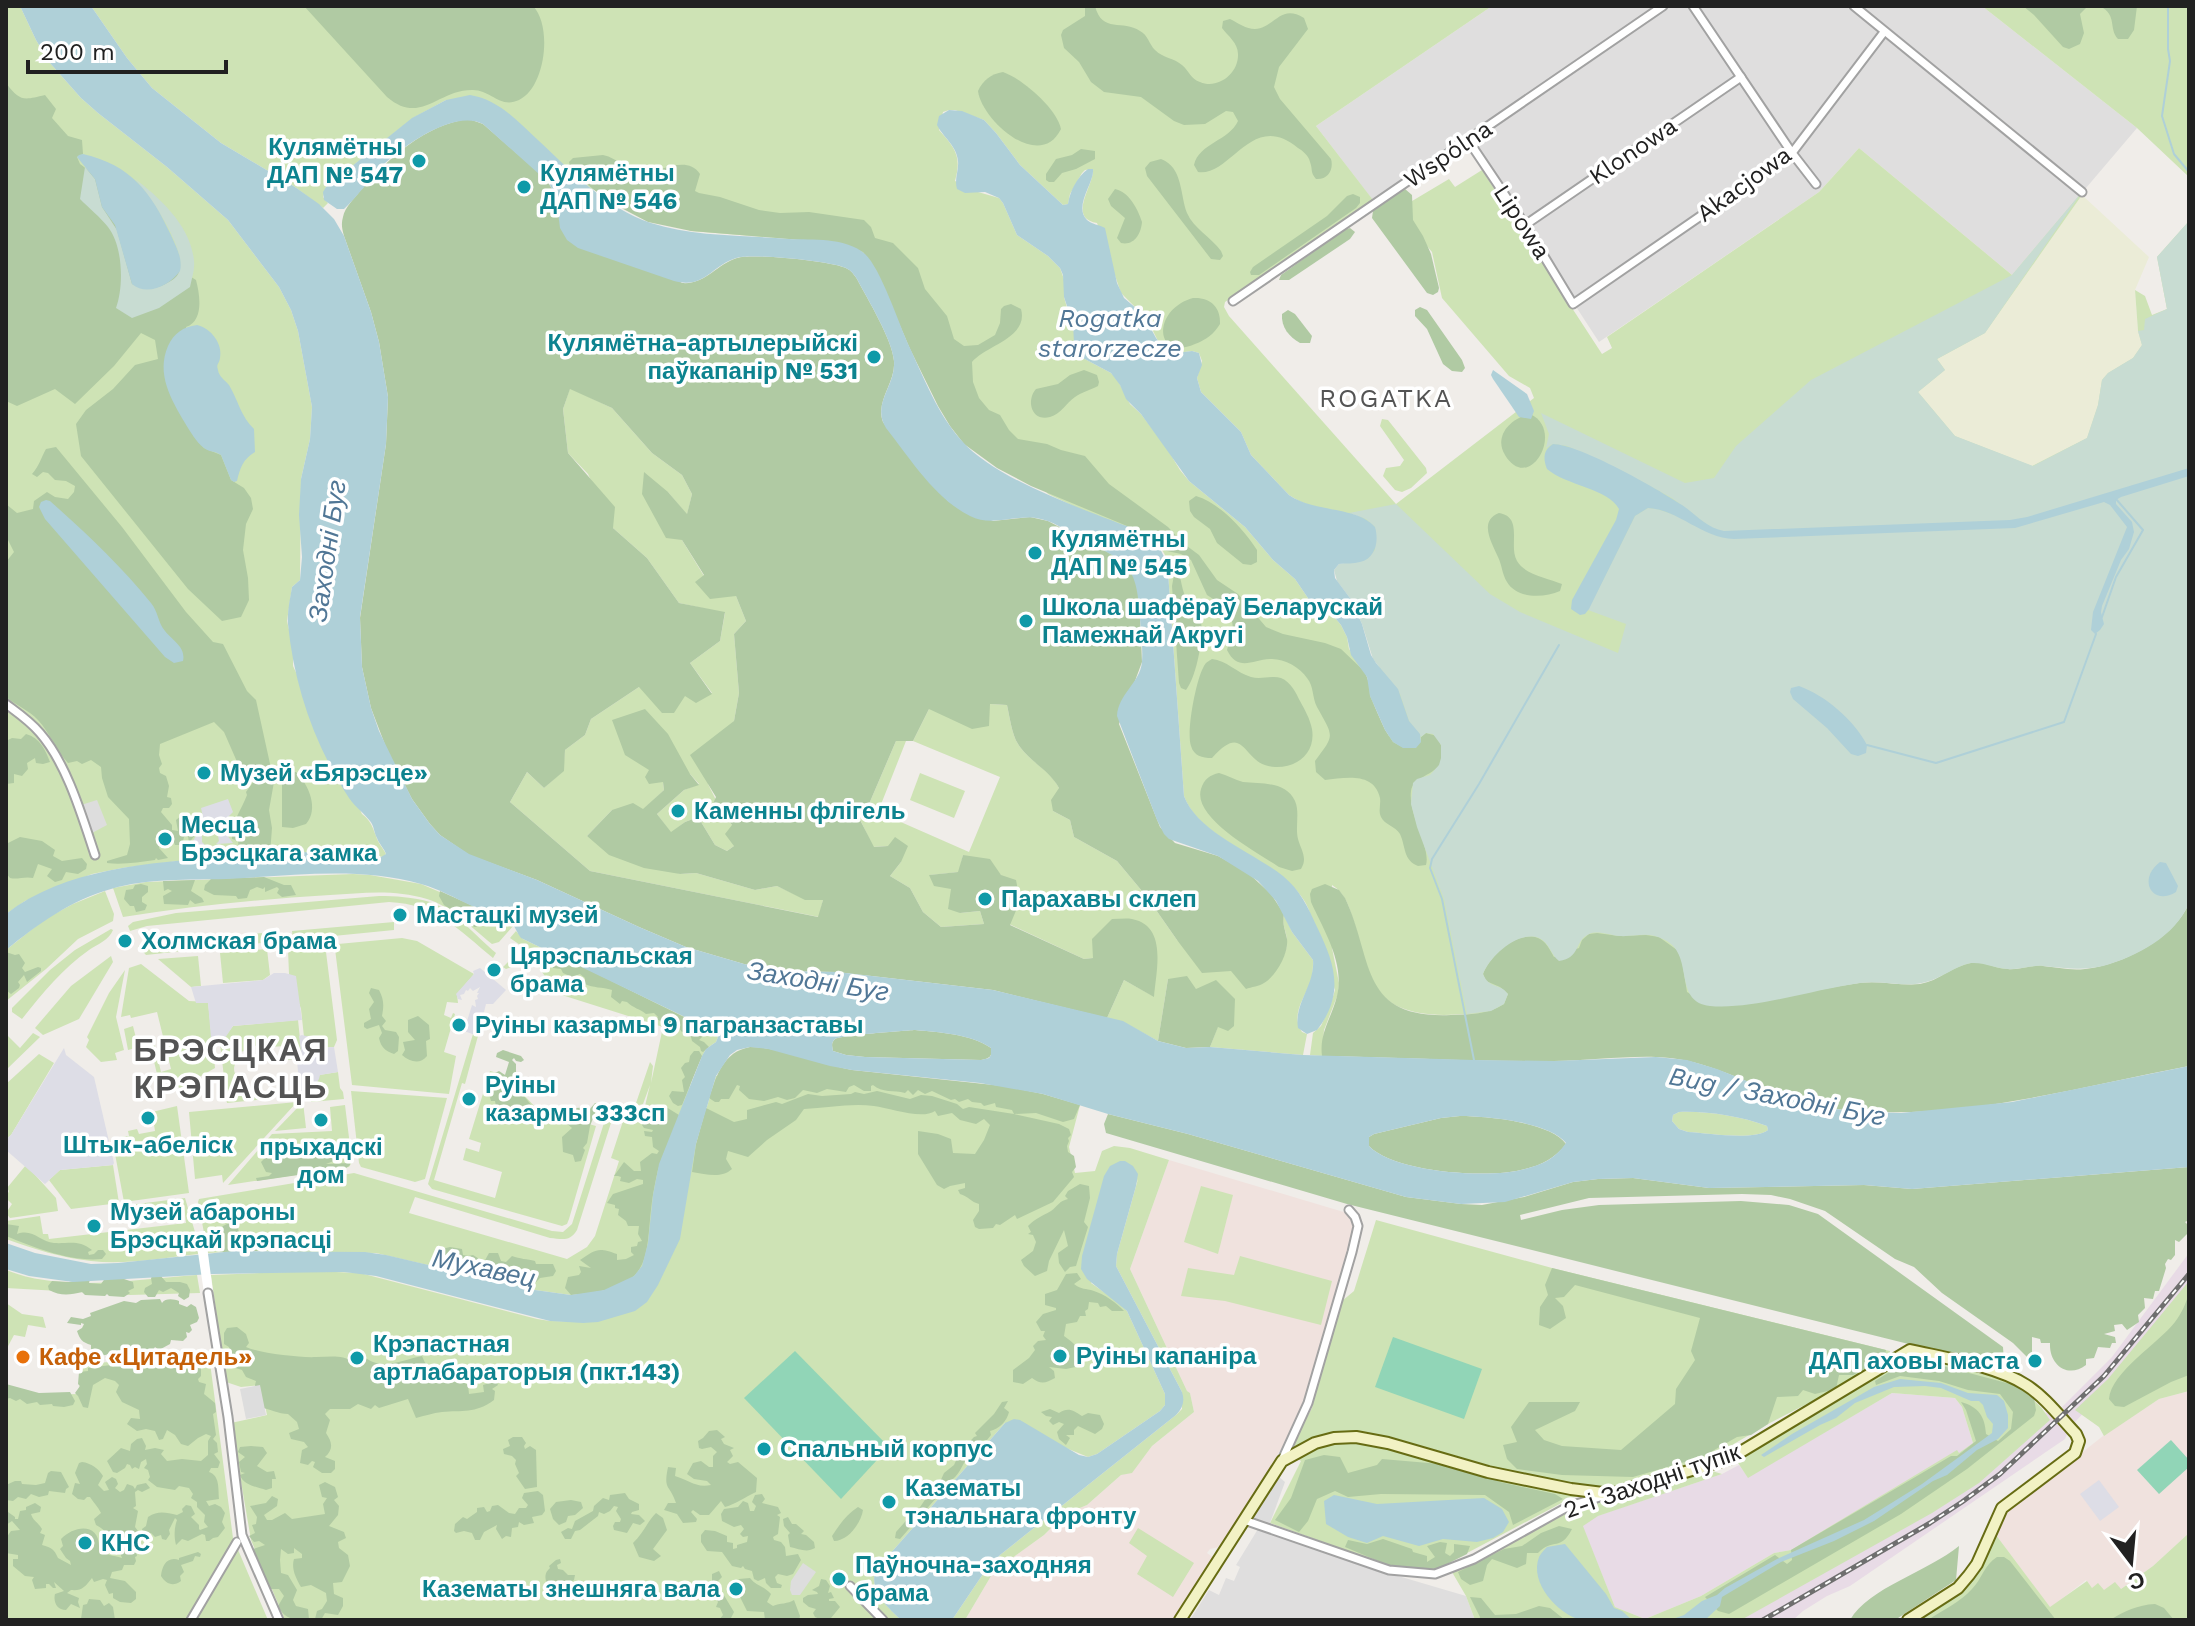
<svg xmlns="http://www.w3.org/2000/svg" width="2195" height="1626" font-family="'Work Sans',sans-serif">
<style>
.residential{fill:#dfdede}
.industrial{fill:#e8dbe6}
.military{fill:#f0e2de}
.farmland{fill:#ebecd7}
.grass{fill:#cee3b5;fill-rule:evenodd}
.forest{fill:#b0caa3;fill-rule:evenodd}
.wetland{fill:#c8dcd2}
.pitch{fill:#91d5b7}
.parking{fill:#ddd}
.plaza{fill:#dddde6}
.water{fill:#afd0d8;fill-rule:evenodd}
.pier{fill:#fff}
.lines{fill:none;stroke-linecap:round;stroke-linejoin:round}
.stream{stroke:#afd0d8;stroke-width:2}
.street-casing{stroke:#a2a2a2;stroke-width:11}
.secondary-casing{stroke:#676c13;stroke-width:14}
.street{stroke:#fff;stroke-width:7}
.secondary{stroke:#f2f2c4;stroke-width:10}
.rail-casing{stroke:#6f6f6f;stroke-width:5}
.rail{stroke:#fff;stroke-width:2;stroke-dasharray:6;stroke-linecap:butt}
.culture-dot{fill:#0f9aa8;stroke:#fff;stroke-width:3}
.food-dot{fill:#e8710a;stroke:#fff;stroke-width:3}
.labels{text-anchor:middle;stroke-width:7;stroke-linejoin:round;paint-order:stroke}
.culture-label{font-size:24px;font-weight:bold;fill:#0d838f;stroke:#fff;text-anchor:start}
.street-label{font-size:24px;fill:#212121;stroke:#fff}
.food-label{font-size:24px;font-weight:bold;fill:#c56008;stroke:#fff;text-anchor:start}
.water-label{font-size:26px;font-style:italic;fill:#517796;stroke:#fff}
.neighbourhood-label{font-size:26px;letter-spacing:2px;fill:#545454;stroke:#fff}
.district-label{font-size:32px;font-weight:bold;letter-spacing:2px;fill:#545454;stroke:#fff}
</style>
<rect width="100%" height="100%" fill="#f0ede9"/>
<!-- residential -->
<g class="residential">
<path d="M1492,6H1982L2137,128L2012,275L1859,148L1819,192L1599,342L1468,141L1375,203L1316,126Z"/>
<path d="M1258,1529L1388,1573L1466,1596L1475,1620H1190L1209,1590L1219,1595L1226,1578L1234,1581L1240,1567L1236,1565Z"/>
</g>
<!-- industrial -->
<g class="industrial">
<path d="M2189,1253V1293L2132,1361L2075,1422L2062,1407L2112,1357Z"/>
<path d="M1892,1393L1955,1398L1962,1407L1973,1443L1956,1457L1791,1550L1774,1553L1701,1596L1645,1619L1615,1607L1582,1525L1597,1516L1722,1474L1739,1465L1748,1477Z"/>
<path d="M2047,1412L2067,1434L2065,1439L1850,1586L1827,1596L1803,1611L1793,1620H1725L1961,1480Z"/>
</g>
<!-- military -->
<g class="military">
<path d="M1169,1160L1347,1213L1355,1222L1306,1399L1281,1449L1219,1547L1210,1549L1207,1553L1214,1558L1174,1620H965L994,1571L1044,1535L1065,1514L1087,1505L1121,1475L1132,1472L1152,1446L1194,1412L1190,1393L1187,1391L1130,1269Z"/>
<path d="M2189,1391V1533L2153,1566L2121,1589L2104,1590L2092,1588L2086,1580L2050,1608L1996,1535L2007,1512L2103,1436L2159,1399Z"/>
</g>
<!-- farmland -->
<path class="farmland" d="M2082,195L2149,257L2135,290L2138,331L2142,345L2133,358L2108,373L2102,380L2098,405L2087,438L2032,466L1955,436L1918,392L1945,370L1936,359L1985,333Z"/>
<!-- grass -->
<g class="grass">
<path d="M6,6H20L36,40L50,63L81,98L98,113L167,167L228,220L279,287L291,310L298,331L312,407L310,439L301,479L300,580L292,587L287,621L293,647V666L362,814C371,821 372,826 376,836C378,843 383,848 386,854L383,857L360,853L270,854L211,857L122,868L92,874L25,901L6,914Z"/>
<path d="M91,6H1492L1316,126L1373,200L1225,302L1224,307L1229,316L1396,504L1534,398L1530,388L1509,376L1442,298L1432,252L1397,210L1449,179L1455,187L1482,170L1602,354L1612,348L1607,337L1819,192L1859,148L2012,275L2082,192V195L1985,333L1937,359L1945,370L1918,392L1955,436L2032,466L2087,438L2098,405L2102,380L2108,373L2133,358L2142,345L2138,331L2135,290L2145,296L2152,315L2167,309L2157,257L2189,221V903L2042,966L1857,983L1749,1003L1444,1015C1372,1013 1372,982 1354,922C1349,907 1346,894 1332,885V948L1339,983L1338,994L1324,1030L1322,1056L1310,1055L1313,1033L1321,1026L1331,1003L1335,990C1328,970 1322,950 1315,930C1312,919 1309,906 1301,896C1272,856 1200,841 1184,796L1168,572L1165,555L1161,548L1048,494L838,243L691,231L590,188L572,172L446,100L413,118L326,187L323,197L328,203L323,208L295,187L221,143L152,88L127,58ZM949,110H955L984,120L996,133L1020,165L1063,205L1068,204L1070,194L1082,173L1085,170L1093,169C1095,184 1066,218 1097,223L1121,293L1147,319L1159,343L1164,348L1177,353L1192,351L1199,353L1202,361L1197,378L1201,392L1241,432L1251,455L1289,495C1309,509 1335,511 1358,515L1389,737L1377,715L1365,672L1349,649L1347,637L1341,625L1331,613L1310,601L1295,579L1273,560L1245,527L1189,481L1180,470L1166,447L1141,414L1130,404L1117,379L1111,373L1081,357L1064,297L1065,282L1060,268L1048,256L1017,235L1003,203L999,198L978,192L955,181C962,156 955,148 939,130L943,112Z"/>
<path d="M1982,6H2189V177L2137,128Z"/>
<path d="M570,388L612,408L652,453L682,475L692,494L687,515L668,492L682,540L704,576L696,582L736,596L746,621L734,634L739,693L734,721L708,784L722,812L732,825L734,846L727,851L715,845L698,817L685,822L671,833L657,814L684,790L699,784L690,774L649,770L663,782L664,790L643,810H612L587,836L680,874L696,873L755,890L777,886L805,899L823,900L819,917L590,871L510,802L527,772L544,788L563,771L565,750L585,735L591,719L639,687L685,696L712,693L690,663L720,641L725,613L679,603L647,558L613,528L588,474L568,453L563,409Z"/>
<path d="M1382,419L1388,420L1426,468L1427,473L1411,488L1402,492L1395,490L1383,476L1386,468L1400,466L1404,460L1380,426Z"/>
<path d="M990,704L1007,705C1010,718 1012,737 1020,747C1033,764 1050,770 1059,788L1053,811L1070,820L1074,837L1117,861L1147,897L1177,940L1232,971L1276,969C1281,961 1287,952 1287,942C1287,931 1281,925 1284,914L1292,932L1313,960C1313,967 1313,975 1311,981C1305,997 1290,1015 1302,1032L1307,1034L1303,1055L1210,1047L1218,1026L1196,989L1168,979L1158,1041L1123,1022L1107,1018L1124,980L1153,996L1093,958L1084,959L1009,924L1001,875L963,855L959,872L930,875L951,889L960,913L980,911L984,924L941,927L923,912L910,888L890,876L901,862L888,846L873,847L858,815L869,804L896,741H906L878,812L969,852L1000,777L913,741L929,709Z"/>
<path d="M920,773L965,791L954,818L910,800Z"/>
<path d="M353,874L370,875L421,884L482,910L507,918L514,925L499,942L492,944C472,928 451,906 427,899C394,889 363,893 330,895C261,899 192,906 123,917L113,888L146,882Z"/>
<path d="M105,891L114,914L113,921L78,939L46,969L6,1001V950L45,919L73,904Z"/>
<path d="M379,896C395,896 413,897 430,902C455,911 476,936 496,953L493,958C459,930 436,904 389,902L147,926L130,931L128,926L133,922L176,913Z"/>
<path d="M394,922V930L293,940L292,931Z"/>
<path d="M111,929L113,930C109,940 98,944 89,950C62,969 42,994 22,1019L12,1012V1008L50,970L75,950Z"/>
<path d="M516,931L523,939L712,1030L718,1037L716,1042L706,1049L693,1074L645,1260L571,1295L535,1290L376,1253L246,1251L208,1253L198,1202L199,1199L354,1173L552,1231L563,1232L572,1224L610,1104L616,1107L577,1230C570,1242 562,1239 550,1238L415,1197L409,1213L567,1259L587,1247L595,1236L619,1161L611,1158L624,1118L630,1119L633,1112L639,1111L645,1106L650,1085L643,1104L635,1106L650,1062L653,1066L651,1083L663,1027L546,990L547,979L537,965L524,962L506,969L503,967L523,947L510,938Z"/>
<path d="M262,933V943L214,947L213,938Z"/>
<path d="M208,938L210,948L146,955L138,946Z"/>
<path d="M402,938L417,941L474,974L457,994L458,1003L447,1002L444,1015L451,1018L453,1013L455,1014L444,1052L456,1056L449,1094L352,1085L335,949L338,944Z"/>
<path d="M316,946L323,947L326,952L337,1040L334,1047L318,1048L310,1036L304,1037L301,1009L289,974L288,950Z"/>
<path d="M267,949L270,975L263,980L223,983L220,953Z"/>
<path d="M111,956L113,962L79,1019L43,1035L35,1028L71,986Z"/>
<path d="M198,956L201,986L191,987L158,959Z"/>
<path d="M141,964L189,1001L208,1002L215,1068L180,1088L171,1081L156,1083L154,1076L157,1074L152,1053H149L147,1045L128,1050L124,1029L133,1026L137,1042L153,1038L161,1072L171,1069L157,1012L131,1018L130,1015L121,1017L129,968Z"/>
<path d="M125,970L116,1017L124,1050L115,1053L117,1060L101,1062L86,1047L89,1040L87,1037L109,993Z"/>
<path d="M485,1010L465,1084L462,1083L434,1180L495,1198L502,1172L463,1160L466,1148L479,1152L481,1143L469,1139L490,1071L505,1075L538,1110L596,1126L569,1219L567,1224L562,1226L432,1189L428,1184L473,1034L477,1036Z"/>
<path d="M298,1020L302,1058L287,1060L285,1046L271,1047L270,1044L253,1046V1049L236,1053L238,1060C228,1071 240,1078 240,1089L256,1088V1093L266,1092V1099L227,1103L220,1043L233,1026Z"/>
<path d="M33,1033L40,1037L6,1070V1034L20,1048Z"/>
<path d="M39,1054L54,1063L11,1135L6,1139V1084Z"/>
<path d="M338,1072L340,1088L343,1092L344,1099L311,1102L310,1088L314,1087L319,1075Z"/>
<path d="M716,1076C838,1076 962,1070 1080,1105L1069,1147L1075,1173L1095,1171L1102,1151L1114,1146L1130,1148L1169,1160L1130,1269L1187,1391L1190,1393L1194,1412L1152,1446L1132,1473L1121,1475L1087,1505L1065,1514L1044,1535L994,1571L965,1620H952L985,1571L1000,1555L1176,1415L1182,1409V1392L1116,1266L1117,1254L1138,1179L1091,1283L1115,1300L1127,1311L1165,1394V1405L1160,1411L1097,1454L1088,1457L1005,1423L875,1571C870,1592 887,1606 901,1620H285L251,1540L231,1423L267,1415L261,1385L241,1387L226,1382L211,1275L311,1271L360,1273L537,1319L550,1321L598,1322L696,1144Z"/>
<path d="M351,1091L447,1098L425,1179L415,1182L361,1167L359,1163Z"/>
<path d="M297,1102L223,1183L222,1175L195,1179L189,1112Z"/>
<path d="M303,1102L306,1128L275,1131Z"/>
<path d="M345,1105L352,1162L349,1167L228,1185L272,1134L332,1131L330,1107Z"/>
<path d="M177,1106L189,1193L124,1202L113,1143L121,1141L120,1137L129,1136L128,1131L137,1129L139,1134L155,1131L152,1112Z"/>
<path d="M1679,1112C1707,1111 1740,1116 1767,1126L1768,1130C1754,1141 1707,1133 1688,1132L1679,1129L1672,1121L1673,1115Z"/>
<path d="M26,1165L56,1198L58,1211L10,1218L6,1213L12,1204L6,1198L9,1191L7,1188Z"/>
<path d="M113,1165L119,1203L71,1209L49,1180L60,1170Z"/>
<path d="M1201,1186L1233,1195L1218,1254L1184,1242Z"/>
<path d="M185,1198L195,1232L198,1254C163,1258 126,1265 91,1261C62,1258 34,1249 6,1239V1221L40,1216L43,1234H48L49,1239L186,1223L184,1207L122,1215L121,1206Z"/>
<path d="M1376,1220L1552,1268L1890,1351V1356L1836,1389L1768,1424L1703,1462L1571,1498L1435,1570L1390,1566L1270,1523L1301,1461L1288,1453L1312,1408L1336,1306L1354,1291Z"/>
<path d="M1240,1256L1332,1281L1321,1325L1225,1301L1181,1296L1188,1268L1234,1275Z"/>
<path d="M6,1270C63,1293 137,1279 197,1275L200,1293L130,1295L6,1288Z"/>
<path d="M2189,1281V1391L2159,1399L2104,1436L2099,1427L2075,1410L2108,1379Z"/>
<path d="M6,1303L22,1314L43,1317L46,1328L28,1325L25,1337L14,1335L6,1350Z"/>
<path d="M209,1355L233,1538L268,1620H6V1386L38,1395L79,1394L81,1364Z"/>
<path d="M1921,1357L2013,1382L2041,1407L2050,1420L1979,1483L1932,1513L1741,1620H1475L1466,1596L1452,1572L1477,1562L1571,1510L1712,1471L1722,1474L1598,1516L1583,1526L1615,1607L1645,1619L1701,1596L1774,1553L1791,1550L1957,1450L1959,1453L1973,1443L1962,1407L1955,1398L1892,1393L1748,1478L1736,1460L1899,1362Z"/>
<path d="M1138,1528L1194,1563L1173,1597L1137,1574L1147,1556L1129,1543Z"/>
<path d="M2189,1533V1620H1917C1937,1608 1962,1596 1975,1577C1984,1564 1989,1549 1996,1535L2050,1607L2087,1581L2092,1588L2098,1583L2104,1590L2115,1582L2121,1589L2153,1566Z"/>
</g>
<!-- forest -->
<g class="forest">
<path d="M304,6H533C553,27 545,88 519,100C500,109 491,90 473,90C438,89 421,126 387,97Z"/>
<path d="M1085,6H1095C1102,34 1123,19 1140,31C1148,35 1149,44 1155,50C1163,58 1174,58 1182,65C1189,71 1191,79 1200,82C1218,90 1239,73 1238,54C1238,43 1228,36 1222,28L1223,21L1230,19C1238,23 1246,29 1255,29C1275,28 1280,3 1304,18L1308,29L1279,67L1274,87L1280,99L1331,159C1334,169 1328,180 1316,179C1310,172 1313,170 1310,162C1309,156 1303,151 1298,148C1252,109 1231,177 1198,172L1194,165C1199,143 1229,141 1238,121L1233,112L1226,111L1205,124L1184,125L1174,121L1141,97L1104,92L1091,82L1079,62L1064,48L1061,35L1063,30L1085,16Z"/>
<path d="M2023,6H2088L2080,14L2084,33L2080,44L2069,49L2063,47L2034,15Z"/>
<path d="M2100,6H2137L2134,30L2128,39H2118C2108,28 2118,16 2100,6Z"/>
<path d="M1003,72C1023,79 1057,109 1061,129C1040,172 982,121 978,91C983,80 991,74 1003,72Z"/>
<path d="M6,83C20,102 24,100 45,95L56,109L52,118L68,136L82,140L83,154L77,157L80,164L88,170L188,275L196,280C200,295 204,321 186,327L193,435L204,448L221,455L231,480L244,488L251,498L253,509L246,524L243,550L248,578L249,600L241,617L222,621L188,589L81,456L76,424L86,410L113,389L135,365L158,359L155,340L141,333L114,366L75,404L55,389L17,406L6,401Z"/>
<path d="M469,119L483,124L544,177L553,190L557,204L682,283C705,285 717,264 737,258C753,253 827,261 843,267C850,269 853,273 857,279C868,300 892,339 894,361C896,382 875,401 883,422L923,475L948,501L993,521L1030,517L1048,521L1113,555L1129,568L1134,576L1139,594L1142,662L1119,724L1160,827L1175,843L1218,856L1247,872L1271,894L1284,914C1282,924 1285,929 1287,939C1289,953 1276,976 1264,983C1260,986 1251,987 1246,989L1231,971L1202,973L1177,940L1147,897L1117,861L1074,837L1070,820L1053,811L1051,800L1059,788C1049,770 1033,764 1020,747C1012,737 1010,718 1007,705L990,704L989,726L972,729L929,709L913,741H896L869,804L858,816L874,847L888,846L895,837L908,846L901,862L890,876L910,888L923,912L941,927L984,924L980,911L960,913L948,909L951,889L934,886L929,875L958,872L963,855L990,859L1001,875L1016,880L1020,901L1010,925L1084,959L1093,958L1092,939L1112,919C1119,919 1126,918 1132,919C1168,926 1156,971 1154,997L1124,980L1107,1018L993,990L837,972L780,971L744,964L686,947L639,927L537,880L469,855L440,835L430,824L412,799L387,750L371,708L362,667L360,618L386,444L388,397L379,342L371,312L344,236C342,229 341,224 343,217C345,207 354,199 360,191C387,159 426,124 469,119ZM570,389L612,408L652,453L682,475L692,494L687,514L668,492L644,472L642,494L666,538L682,540L704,575L695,582L710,599L736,596L746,621L734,634L739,693L734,721L690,755L716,797L711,808L722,812L732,825L725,834L734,846L727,851L715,845L698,817L685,822L671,832L657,814L684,790L699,785L690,774L668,734L645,709L612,720L625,755L649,770L645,777L649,784L663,782L664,790L643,809L633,803L612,810L587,836L609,855L644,868L680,874L696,873L755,890L777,886L805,900H823L818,917L590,871L510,802L527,772L544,788L564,771L565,750L585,735L591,719L639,687L662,713H674L685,696L696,703L712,694L690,663L720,641L725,612L679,603L647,558L613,528L615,507L568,453L563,409Z"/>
<path d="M1081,149L1095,151V159L1076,169L1062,173L1054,182H1049L1046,180V174L1056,159L1072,155Z"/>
<path d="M603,155C619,158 627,173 645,172C663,171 687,155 700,174L695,191L699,193L720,197L759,210L780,213L809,212L864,220L871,227L875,238L893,243L918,268L925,289L947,316L954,339L964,346L978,345L995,335L1000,323L1001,309L1004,306L1011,304L1021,309C1029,338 986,345 972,362L973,382L979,398L989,410L1000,415L1009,430L1018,439L1047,444L1061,450L1085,456L1109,484L1168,527L1183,543L1199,555L1217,580L1238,594L1266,627L1283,634L1325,643L1341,649L1365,672L1369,683L1370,696L1385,730L1393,742L1404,748L1421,742V737L1426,733L1437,736C1458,777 1414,770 1411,791C1408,815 1431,847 1426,865L1418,866C1403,860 1406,847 1400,834C1395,826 1385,825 1381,817C1378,811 1381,805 1380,798C1374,771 1344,778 1325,780L1316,772L1315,761C1335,734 1334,738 1317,707C1312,698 1314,686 1307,678C1300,667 1283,658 1270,659C1252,660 1238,672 1227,650L1233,628L1231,614L1227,608L1207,595L1191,560L1181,554L1167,551L1139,531L1031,486L997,468L964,444L950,426L938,406L910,349L876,270L863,252L838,243L691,231L648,222L608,201L572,172L569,162L573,158Z"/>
<path d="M1161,159C1183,167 1180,195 1187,213C1194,229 1211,237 1221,251L1223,256L1220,260L1211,259L1147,176L1145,168L1150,162Z"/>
<path d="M1115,189C1129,192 1138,209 1142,222C1141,234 1134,246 1121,243L1117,238L1125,218L1111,206L1108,199Z"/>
<path d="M1405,189L1412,195L1413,220L1423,236L1431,254L1439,288L1438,292L1433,295L1427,293L1372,218L1373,211L1376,207Z"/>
<path d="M1353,194L1360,197V203L1356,208L1259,275H1251L1250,272L1253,267L1327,216L1347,196Z"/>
<path d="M1350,228L1355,232L1350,239L1289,280H1279L1281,275L1344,230Z"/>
<path d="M1193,298C1210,297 1221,307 1220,324C1214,334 1206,340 1195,344C1155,362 1151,310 1193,298Z"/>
<path d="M1420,307L1427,310L1462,360L1465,368L1462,372L1452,371L1443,364L1427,329L1415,316V310Z"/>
<path d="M1288,310L1295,314L1312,336L1310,343H1300C1289,337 1281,327 1282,314Z"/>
<path d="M1084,370L1097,375L1099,382L1098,386C1090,390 1082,392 1075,397C1066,403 1061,414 1050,417C1031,422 1026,400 1036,389L1058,384L1070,375Z"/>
<path d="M1530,414C1566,430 1529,495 1505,455C1493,435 1512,418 1530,414Z"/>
<path d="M56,447L122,527L186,612L213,642L223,644L247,691L256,700L274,782L269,810L272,828L270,854L211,857L216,851L239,849L238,841L232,839C231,822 241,811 247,795L246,792L254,781L253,777L247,774L243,766L238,764L224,732L214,722L160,744L159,755L162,764L159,768L160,773L166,776L169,786L167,797L171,798L172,804L169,808H163L161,812L172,825V830L178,831L176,820L181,816L189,829L195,835L189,843L188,836L184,837L182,845H175L171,835L162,836L159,848L168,858L158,860L156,858L155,860C139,862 123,865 107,863V861L127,855L130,844L129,819L108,797L102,778L101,767L91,760L82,764L77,761L68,763C56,750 50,733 38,720C30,711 16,705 6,697V562L14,552L6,536V504L17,513L33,509L34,501L47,492L55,497L68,499L74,492L75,486L66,481L55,480L48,473L43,472L37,477L32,474C39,466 41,458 46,449Z"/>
<path d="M1196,496C1220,503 1244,530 1257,550V562L1251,565L1243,564L1217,543L1210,529L1194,517L1190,511L1189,501Z"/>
<path d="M1499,513C1524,517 1508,546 1517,561C1525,575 1548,578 1562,584L1560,591C1544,598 1517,599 1507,582C1502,574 1502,565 1498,557C1492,543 1478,521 1499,513Z"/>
<path d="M1174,575L1180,577C1182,585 1183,594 1188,601C1192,607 1198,609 1200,616C1205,633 1197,676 1186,690L1181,688L1179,683L1172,586Z"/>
<path d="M1212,659C1226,660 1237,673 1251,677C1261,680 1272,675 1281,678C1291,682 1296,693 1300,701C1305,710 1310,719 1312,729C1316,753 1297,768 1275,767C1241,766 1247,719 1212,758C1202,758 1194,756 1191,746C1186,732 1196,681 1203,668C1206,662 1206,663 1212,659Z"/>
<path d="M26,734C40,738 45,749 50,762L43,764L36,763L35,758L27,763L28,769L22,776L14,774V783L6,784V741L12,738L21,739Z"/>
<path d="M296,772C309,785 319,809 306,824L293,828L282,827V781L289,773Z"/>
<path d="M1219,773C1227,775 1235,780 1243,782C1261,784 1286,781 1295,801C1300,812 1295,827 1298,839C1301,850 1308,858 1301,869L1292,871L1279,867C1258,853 1192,818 1201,789C1204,779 1210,775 1219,773Z"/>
<path d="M20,837L42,841L55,850L53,856L62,861L82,858L87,864L86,869L78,874L66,872L62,880L55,882L47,876L52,869L38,864L33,878C24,876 18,880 10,878L6,873V844Z"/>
<path d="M264,877L284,885H291L296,895L282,897L277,893L279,889L277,887L265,892V887L263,889L257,887L250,890L247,898L238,899L236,896L214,895L204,890L205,885L211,879Z"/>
<path d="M195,880L191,891L202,898L204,902L195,904L190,900L188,905L164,904L163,896L172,891L168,889L164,891L163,881Z"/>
<path d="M141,884L148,886V892L142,897V902L147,905L145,910L136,912L134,906H130L124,899L126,890L133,889L135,885Z"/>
<path d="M1325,884L1339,890L1345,898C1374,959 1358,1019 1451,1015C1469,1014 1488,1015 1504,1004L1508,994L1500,987L1486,981L1483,974C1490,956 1516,930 1538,938C1546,941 1550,950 1554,957L1579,948L1582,940L1589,934L1597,933L1619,936L1646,935L1659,937L1677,950L1682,961L1687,992L1711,1006H1727C1772,1001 1815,989 1859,983C1880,980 1900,986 1920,984C1939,981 1952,966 1971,963C1984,961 1994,968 2006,969C2019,970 2030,965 2043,966C2057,967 2070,971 2085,969C2122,965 2174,939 2189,903V1066C2071,1088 1950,1125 1829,1108C1769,1100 1718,1058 1656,1057C1621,1056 1587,1061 1553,1061C1476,1062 1399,1057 1322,1056C1319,1033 1332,1017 1337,996C1345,963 1324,931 1311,902L1310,894L1312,889Z"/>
<path d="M440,891L482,910L502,917L496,921H487V925L483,926L481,921L477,920L473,923L477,927H474L470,922L463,919L462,911L455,912L444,905L439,896Z"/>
<path d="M545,948L704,1027L702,1037L699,1040L704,1042L709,1047L703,1052L701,1051L700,1047L692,1041L691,1037L684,1035L686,1031L682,1032L676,1025L668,1022L667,1024L656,1019L658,1017L654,1013L646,1014C640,1009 633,1008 627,1002L622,1001L620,1004L611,997L612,990C602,987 593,988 585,984V978L580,974L572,977L563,973L561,969L553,968L551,964L552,961L547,962L535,957Z"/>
<path d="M6,952L15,955L19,954L25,963L22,968L25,972L38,967L41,968V971L27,982L24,975L18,982L20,985L19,988L11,994L6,990Z"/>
<path d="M1187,976L1196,989L1216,980L1235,999L1234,1026L1228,1031L1218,1027L1210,1047L1186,1048L1158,1041L1168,979Z"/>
<path d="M371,988L379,990C384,1000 384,1005 382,1016L386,1021L382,1026L385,1030L396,1032L399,1037L398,1051L394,1054C385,1051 381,1047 379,1038L382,1033L379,1025L367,1029L364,1027V1023L371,1019L369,1009L374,1002L369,993Z"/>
<path d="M418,1016L429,1025L430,1039L426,1041L427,1056C420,1065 410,1062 402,1055L405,1050L403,1042L415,1040L408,1032V1020Z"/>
<path d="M915,1030C938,1032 971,1034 991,1048C993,1056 989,1059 981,1060L865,1057L846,1055L833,1051C832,1045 831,1043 835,1039C840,1035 904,1031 915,1030Z"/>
<path d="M750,1047C780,1047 821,1064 852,1070L1003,1086L1043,1094L1080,1105L1074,1119L1063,1122L1036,1113L1014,1114L1059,1124L1069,1129L1071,1135L1068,1138L1069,1141L1067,1146L1068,1152L1074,1156L1076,1167L1072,1172L1074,1177L1053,1202L1017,1219L1015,1215L1000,1225L996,1224L993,1228L979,1229L975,1227L973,1220L979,1211V1204C971,1202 968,1196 960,1194L958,1190L965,1188V1183L950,1186L944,1189L937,1185L918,1154V1131L938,1134L951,1139L953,1153L975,1154L984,1140L990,1125L984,1119L976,1124L960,1120L952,1113L938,1116L935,1111C922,1120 890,1108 874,1106C851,1103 827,1108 804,1109L796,1120L767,1140L748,1157L728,1151L726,1159L732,1169C721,1179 706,1174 692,1172L696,1144L706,1108L734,1122L747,1119V1110L776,1102L782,1104L808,1094L822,1096L851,1094L855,1092L864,1094L877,1091L910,1099L921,1095L932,1096L957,1104L963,1109L969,1107L1014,1114L1012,1110L996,1107L995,1103L984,1106L981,1103L972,1102L968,1099L959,1102L955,1099L951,1100L932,1091L925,1094L918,1090L913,1095L908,1090L905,1093C894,1090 882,1093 873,1085L871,1086V1091H864L854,1085L849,1087L846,1092L827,1089L817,1093L803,1090L795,1098L787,1100L778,1097L764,1101L749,1099L739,1090L740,1086L737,1085L729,1099H721L719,1102H715L709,1098C717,1075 723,1052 750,1047Z"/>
<path d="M503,1050L521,1056L524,1060L521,1062L516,1061L514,1058L512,1060L516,1064V1073L521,1074L526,1080L523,1095L533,1107C544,1104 551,1109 562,1109C572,1110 579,1105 589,1110L595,1103H599L590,1126L587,1143L583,1148L585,1150L581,1161L575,1162L573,1155L563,1152L562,1137L572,1128C562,1118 552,1120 539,1118C534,1117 525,1113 519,1111L512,1116L503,1111L505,1108L496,1106L495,1101H491L488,1091L495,1073L499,1071L505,1075L509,1062L496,1057L497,1053Z"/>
<path d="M694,1051H699L702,1056L682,1105L678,1106L673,1103L669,1096L672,1091L684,1092L682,1080L685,1077L681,1068L685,1063L689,1062L690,1056Z"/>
<path d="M654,1104L666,1107L679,1115C672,1137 660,1157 656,1179C640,1250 667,1288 571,1295L565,1288L568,1277L579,1275L581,1272L579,1266L591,1268L580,1260C596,1249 598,1247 617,1254V1260L626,1259L634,1255L631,1252V1247L637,1246L638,1242L642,1241L638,1234L639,1226H628L626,1221L618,1215L619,1209L615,1208V1205L607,1203L613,1194L643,1184V1180L637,1179L629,1183L620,1181L621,1177L618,1176H614L624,1162L634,1171H641L640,1162L652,1153L657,1154L659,1151L653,1147L652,1137L645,1136L644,1131L652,1132L653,1130L644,1128L642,1125L648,1115L645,1110Z"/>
<path d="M1108,1114L1188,1134L1406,1197L1461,1204L1482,1205L1524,1197L1573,1182L1598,1179L1633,1178L1709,1188L1864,1185L1912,1189L2189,1167V1220L2185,1222L2189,1226V1232L2179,1242L2175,1240V1255L2171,1260L2168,1259L2165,1264L2166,1268L2159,1291H2155L2153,1299L2144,1298L2145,1308L2138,1315L2139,1322L2127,1330L2122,1324L2114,1325L2115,1331L2104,1334L2115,1337L2116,1343H2112L2110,1348L2098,1347L2094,1358L2086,1359V1365C2068,1379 2049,1365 2050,1343H2041L2040,1339L2032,1337V1359H2029L2013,1343L1942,1293L1914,1267L1895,1259L1825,1211L1790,1199L1771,1195L1742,1194L1589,1198L1520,1215L1521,1220L1562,1210L1599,1205L1741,1201L1789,1205L1818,1214L2003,1347L2004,1362L2001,1367L1347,1204L1106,1133L1104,1124Z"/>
<path d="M1460,1116C1486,1116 1551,1122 1566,1144C1555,1158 1542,1165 1525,1169C1491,1179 1394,1173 1369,1146V1137L1374,1134L1441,1118Z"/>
<path d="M302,1142H310L312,1146L318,1148L322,1147L329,1151L343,1153L344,1157L326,1164L350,1163V1165L346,1168L257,1181L256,1178L269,1176L272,1173L266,1172L261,1162L265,1158L283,1155L284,1148L301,1147Z"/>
<path d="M1080,1184L1089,1186L1090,1198L1084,1222L1088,1227L1076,1266L1070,1267L1065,1272L1059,1263L1058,1253L1068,1246L1064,1230L1049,1261L1047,1271L1035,1276L1024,1266L1021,1260L1033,1251L1036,1242L1033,1235L1028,1234L1031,1232L1028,1226C1037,1217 1041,1217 1051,1211C1058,1206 1059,1201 1068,1199L1065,1196L1068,1191Z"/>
<path d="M231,1222L237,1225L239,1232L237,1237L242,1242L245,1241C248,1247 255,1246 258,1251L220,1252L218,1245L222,1241L220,1231L223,1226Z"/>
<path d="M6,1224L19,1226L17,1234C33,1228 40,1242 54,1243C69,1244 78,1239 92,1250L88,1252L89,1255L94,1254L98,1250H103L106,1254L102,1259C70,1262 36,1248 6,1236Z"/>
<path d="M450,1247L462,1249L463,1255L468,1256L473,1255L484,1262L489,1253H498L501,1261L506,1262L512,1256C520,1259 527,1259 535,1261L536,1264H553L556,1271L553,1276L540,1278L535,1283L517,1282L514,1277L500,1280L486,1275L482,1277L475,1275L474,1272L469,1274L443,1265L442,1249Z"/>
<path d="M1552,1268L1886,1350L1884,1359L1853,1375H1839L1836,1389L1815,1394L1803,1390L1798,1396L1777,1397L1768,1424L1751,1435L1737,1437L1702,1457L1633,1477L1562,1475L1517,1469L1507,1459L1503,1445L1517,1442L1511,1427L1529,1402H1580L1575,1411L1535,1430L1544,1440L1562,1446L1621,1450L1675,1404L1676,1389L1695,1360L1691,1351L1700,1318L1575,1285L1564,1297L1555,1298L1563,1306L1566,1318L1550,1329L1539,1325L1540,1307L1548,1295L1545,1285Z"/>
<path d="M1077,1273L1081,1279L1074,1284C1082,1290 1085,1288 1094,1291C1104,1294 1117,1303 1124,1311H1112L1106,1306L1100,1307L1098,1303L1089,1302L1088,1309L1085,1311L1086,1316H1080L1077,1322L1066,1324L1064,1336C1076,1345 1082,1349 1080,1366L1066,1369L1049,1367L1054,1371L1055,1378C1046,1383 1041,1385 1032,1378L1023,1384L1013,1382V1370L1029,1358L1035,1350L1033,1346L1038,1341L1046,1340L1043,1336L1045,1331H1041L1036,1322L1043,1314L1056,1310V1308L1045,1305V1294L1057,1290L1066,1274Z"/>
<path d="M153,1275H160L166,1282H180L187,1284L190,1290L189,1297L184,1300L178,1296L179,1293L171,1288L163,1292L159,1290L155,1297H148L144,1292L145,1288L152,1284L151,1278Z"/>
<path d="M106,1277L121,1278L133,1282L134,1288L128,1291L130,1293L124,1297L109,1296L107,1294L105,1296L85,1295L82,1292C70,1295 60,1296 49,1290L48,1286L52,1281L69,1282L90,1279L89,1283L101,1284Z"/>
<path d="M2189,1293V1375L2171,1382L2124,1407L2115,1406L2109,1399C2111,1372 2159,1343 2175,1322C2182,1313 2186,1303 2189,1293Z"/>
<path d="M160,1299L162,1303C165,1298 174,1299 179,1301V1304L187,1307L191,1304L196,1307L199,1318L197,1322L190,1325L192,1330L189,1333L186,1332L187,1337L183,1341L171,1340L170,1344L159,1350L155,1347L153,1350L138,1351L139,1347H133L128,1353L115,1354L111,1352C105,1357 98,1356 91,1353V1345C82,1342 80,1340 77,1331L82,1328L84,1324L81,1323V1325L67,1323L71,1317L83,1319L91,1316L90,1313L124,1301L136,1303L141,1300Z"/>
<path d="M237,1327L246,1334L249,1343L246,1347C258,1353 301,1358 316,1357C329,1357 342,1354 353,1362L366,1358C382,1371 405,1359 422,1356C429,1374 435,1370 450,1374C457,1375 463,1381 468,1385L469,1394L484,1392L483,1385L496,1381L498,1385L492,1389L495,1391L494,1400C475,1414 462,1410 442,1412C433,1413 424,1416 416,1418L408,1399L379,1408L375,1405L371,1409L358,1404L350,1409H330L325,1414L330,1420L326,1433C332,1442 334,1449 325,1457L335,1461V1469L331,1473H322L313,1467L315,1462L312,1461L308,1465L300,1463L302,1450L308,1447L304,1442L291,1439L289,1433L299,1429L297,1422L288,1414C279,1414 269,1409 260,1407L255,1385L256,1381L246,1377L242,1370L229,1366L225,1354L230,1351L229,1347L224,1344V1333L227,1328Z"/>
<path d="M170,1358L176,1361L198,1358L201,1360V1376L198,1379L199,1382L206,1384L204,1394L215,1403L216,1412L213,1414L216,1435L213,1439L217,1443L218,1452L214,1454L220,1462L218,1468H211L209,1472C220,1476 218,1488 219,1499L206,1501L209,1506L215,1504L221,1507L225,1513L222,1522L225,1528L218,1537L213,1538L209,1541H206L205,1535L202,1534L188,1541L182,1539L176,1545C174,1537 174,1528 177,1520L175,1518L169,1530L170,1534L166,1540L162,1539L161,1535L155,1537L151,1533L143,1535L142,1529L146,1526L148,1517C159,1510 166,1513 177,1515L183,1512L182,1509L186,1505L191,1506L195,1514L191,1517L199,1525V1529L200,1530L208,1527L204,1522L205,1515L197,1507V1502L191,1498L193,1494L189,1488L179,1486L175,1490L157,1487L148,1480L150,1477L148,1470L144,1468L147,1464L146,1459L141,1462L139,1469L135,1467L132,1469L130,1465L127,1464L125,1468L117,1473L113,1472L107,1461L121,1448L130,1451L131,1444L137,1439L142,1438L146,1446L145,1450L155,1448L164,1450L161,1454L167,1461L182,1459L201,1461L208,1455V1441L211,1436L206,1434L198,1438L188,1446L181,1444L175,1435L167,1430L163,1439L159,1440L155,1431L146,1429L137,1431L127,1424L131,1418L140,1419L139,1410L122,1402L116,1392L119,1385L115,1381L105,1378L93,1385L88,1408L83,1407L78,1396L75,1393L80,1386L78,1384L79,1372L88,1371V1368L111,1365L113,1367L117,1365L136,1369L140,1365L148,1367L153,1361L164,1362V1359Z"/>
<path d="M1920,1360L2018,1386L2034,1398L2036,1410L2034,1416L1967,1469L1901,1514L1729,1614L1718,1611L1705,1597L1775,1555L1787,1564L1792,1560L1791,1550L1951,1456H1957L1976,1441L1966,1410L1961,1402C1979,1407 1985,1417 1986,1434L1998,1441L2011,1429L2013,1412L2000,1394L1968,1390L1939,1381L1900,1376L1876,1385L1875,1381L1899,1366Z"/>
<path d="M6,1384L39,1393L70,1392L75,1401L73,1405L64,1407L53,1406L52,1404L40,1405L37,1402L27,1404L20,1399L16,1401L10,1398L6,1399Z"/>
<path d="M1008,1401L1004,1408L1009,1412C1007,1421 999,1429 990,1431L991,1435L987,1440H982L984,1445L976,1454H970C962,1463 960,1477 948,1482L945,1488L900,1539L895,1538L896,1532L912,1514L916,1513L935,1485L939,1484L944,1473L954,1465L960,1452L974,1437L977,1436L975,1433L994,1414L1002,1402Z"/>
<path d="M1050,1409L1059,1413C1068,1407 1073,1410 1082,1416L1088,1413L1100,1415L1104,1424L1102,1429L1095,1434L1078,1426L1074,1430V1435H1066L1070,1438L1066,1445L1059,1439L1057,1432L1064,1424L1059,1422L1053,1425L1049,1421L1052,1417L1046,1416L1041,1412Z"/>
<path d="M717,1430L725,1437L721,1439L724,1444L734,1448L730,1450L733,1456L727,1462L730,1464L738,1462L757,1478L756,1492C745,1497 736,1504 725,1507L721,1501L709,1515H700L693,1510L691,1512L697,1519L696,1522L683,1523L677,1514L664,1510L668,1503H676C670,1484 663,1491 668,1467L676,1468L675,1476C689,1480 695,1488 711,1485L707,1481L694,1479L687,1474L693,1463L701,1461L709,1467H713V1456L717,1452L711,1447L702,1449L699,1448L698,1441L703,1438L709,1431Z"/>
<path d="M513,1437H522L526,1443L524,1446L525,1449L530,1446L536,1450L537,1487L525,1489L516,1476L519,1473L515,1464L516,1460L512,1456L504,1454L503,1449L510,1446L508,1440Z"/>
<path d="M251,1446L263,1447L267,1453L257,1466L267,1472L274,1471L276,1479H272V1488L266,1490C257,1487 243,1485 240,1475L245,1473L241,1472L239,1462L245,1457L238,1452L240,1447Z"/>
<path d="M1324,1455L1340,1457L1348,1473L1377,1465L1382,1459L1440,1464L1478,1472L1500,1482L1555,1494L1563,1499L1513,1525L1509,1512L1485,1495L1381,1494L1348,1497L1335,1491L1317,1499L1308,1521L1299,1532L1275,1520L1291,1498L1305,1460Z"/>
<path d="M82,1462C91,1463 99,1469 103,1476L98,1485L104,1491L109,1490L105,1482L112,1477L116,1479L118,1484L115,1488L120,1492L124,1490L127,1484L133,1486L135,1489L137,1485L146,1483L150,1488L142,1492L138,1490L135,1492L136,1506L133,1508L138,1511L135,1527L138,1531L137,1540L134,1541L137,1556L135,1557L136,1561L134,1565H124L122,1570L112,1572L110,1578L125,1581L136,1592V1599L131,1603L120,1602L113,1598V1593L109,1594L105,1585L107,1580L103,1579L94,1582L92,1578C85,1587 82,1591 71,1590L67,1593L79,1598L78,1602L80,1608L71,1604L66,1610C57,1610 53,1602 55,1594L64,1591L54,1582L56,1588H53L49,1584H46V1588L35,1589L32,1580L34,1577L25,1576L13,1566V1559H18V1555L6,1553V1538L11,1531L20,1530L12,1521L6,1525V1513L8,1512L15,1517V1519H18L20,1511L26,1510V1507L35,1503L41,1507L40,1512L31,1514C33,1521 38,1522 42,1529L40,1533L45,1535L42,1545C52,1548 54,1549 58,1558L71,1565L70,1561L66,1558L60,1549L63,1546L61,1539C74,1525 100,1522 99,1548C106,1556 113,1555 122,1558L120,1553L112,1554L111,1544H104C109,1533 105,1530 96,1525L94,1519L101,1513C98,1507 94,1503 90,1497H87L84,1500L78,1499L72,1494L75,1483L80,1484L75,1473L79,1463Z"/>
<path d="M51,1471L61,1472L69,1487L66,1489L65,1493L49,1491L48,1495L39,1497L31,1494L26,1499L18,1497L13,1501L6,1500V1485L15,1481H21L22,1484L36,1485L45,1483L48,1473Z"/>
<path d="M325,1482L335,1487L338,1497L334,1500L339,1506L338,1515L329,1526L344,1532L346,1538L338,1542L339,1548L348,1555L350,1566L342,1582L333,1583L334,1594L343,1598V1606L338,1615L325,1613L321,1620L315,1619L317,1611L322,1609L327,1601L326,1593L311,1585L301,1587C296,1578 291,1569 294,1559L302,1558V1554L294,1548V1553L288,1554L281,1549L280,1560L281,1573L288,1575L297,1590L293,1600L296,1606L308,1609L309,1619C294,1620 285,1620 278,1606L284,1596L279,1589H267L257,1566L260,1563L254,1559L253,1549L265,1545L259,1541L254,1542L249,1536L255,1533L252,1525L256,1524L257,1517L250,1506L266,1503L272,1496L278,1499L277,1506L264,1515L267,1520H272L285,1513L292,1519L325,1514L323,1504L327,1498L322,1497L319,1485Z"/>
<path d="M538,1491L543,1495L545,1511L542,1515L532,1517L534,1523L524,1525L519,1522L518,1527L512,1528L511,1537L506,1536L502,1539L496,1529L497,1525L484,1532L480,1540H475L472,1533L464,1531L456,1533L454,1531L455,1524L463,1517L467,1519L477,1512V1508L484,1507L487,1512L490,1511L492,1506L498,1505L509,1513L515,1514L519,1508H526L528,1505L522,1498L524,1493Z"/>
<path d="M625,1493L629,1499L639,1504V1510L632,1512L631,1514L639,1515L645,1521L640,1525L633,1523L627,1533L614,1530L613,1526L615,1522H620L621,1519L616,1511L618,1507L614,1506L610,1511L604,1514L599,1512L598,1516L580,1530L575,1531L571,1539H565L561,1532L568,1528L572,1529L575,1521L593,1511L594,1506L603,1498L609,1500L610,1495Z"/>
<path d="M762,1494L765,1499L762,1503L778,1507L781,1513L777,1515L780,1517L778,1534L773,1537L774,1540L781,1542L785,1547L786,1556L798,1554L801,1560L793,1574L787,1576L778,1574L775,1577L777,1583L782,1585L781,1588H771L766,1583L765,1578L758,1581L754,1579L752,1571L745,1569L743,1566L741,1568L732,1566L722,1552L707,1551L701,1542V1535L705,1530L715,1531L727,1536V1542L733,1543V1549L737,1548V1545L747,1542L748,1536L743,1537L740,1534L744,1529L741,1525L734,1527L722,1521L721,1514L724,1509L738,1507L743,1501L748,1503L750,1511H754L756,1506L752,1502L755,1495Z"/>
<path d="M571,1500L581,1502L583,1508L575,1515L568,1516L566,1522L559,1525L553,1519L550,1509L556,1502Z"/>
<path d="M858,1507L863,1510C861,1523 848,1541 834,1541L832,1536C839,1525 847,1514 858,1507Z"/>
<path d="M656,1513L663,1518L667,1530L653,1549L661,1556L654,1561L639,1557L633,1543C643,1534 647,1522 656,1513Z"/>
<path d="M788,1517L792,1524H796L804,1531L801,1534L806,1535L814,1542L815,1548C807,1553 799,1549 790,1547L788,1535L790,1533L784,1526L783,1519Z"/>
<path d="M1559,1526L1572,1529C1560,1552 1554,1537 1538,1553H1527L1526,1564L1517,1568L1492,1559L1487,1565L1483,1581L1470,1585L1461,1579L1458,1572L1504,1549L1522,1546L1541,1533Z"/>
<path d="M1383,1539L1412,1549L1413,1552L1427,1556V1562L1435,1557L1427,1546L1440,1542L1447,1543L1445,1553L1450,1556L1454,1552V1544L1470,1546L1467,1554L1435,1570L1390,1566L1345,1547L1348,1540L1367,1544Z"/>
<path d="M1959,1546L1956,1580L1895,1620H1850C1868,1588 1929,1571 1959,1546Z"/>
<path d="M198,1552L201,1554L200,1557L195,1556L193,1561L181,1565L184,1572L180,1576L181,1581C173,1587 166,1584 161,1576C162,1566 167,1556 179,1560V1558Z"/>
<path d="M1997,1557H2004L2010,1561L2056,1620H1928C1943,1610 1960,1602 1972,1589C1982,1579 1984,1565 1997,1557Z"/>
<path d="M560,1559L561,1563L557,1565L558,1569L563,1570L568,1575H575L574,1580L558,1588L547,1585C545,1578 544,1573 550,1568L549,1566L556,1560Z"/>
<path d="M719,1571L722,1577L715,1584L719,1587L734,1612L730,1620H719L723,1615L720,1608L716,1607L718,1602L715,1596L717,1591L712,1589V1574Z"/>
<path d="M750,1578C756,1586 764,1586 771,1594L767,1602L773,1606C780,1603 788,1604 794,1600L800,1616L799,1620H765L764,1612L747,1611L735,1587L739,1579Z"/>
<path d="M821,1579L826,1580L830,1586L828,1593L831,1592L834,1598L829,1599V1601H835L840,1607L831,1618L822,1620L815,1617L813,1613L816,1609L809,1607L803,1602V1598L808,1595L818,1594L817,1592L812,1590L819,1586Z"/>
<path d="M1470,1597L1481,1598L1495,1615L1516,1614L1539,1606L1550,1608L1565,1620H1479L1480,1617Z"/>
<path d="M89,1599L100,1600L104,1606L109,1603L113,1607L115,1620H67L74,1618L81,1619L83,1605L87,1604Z"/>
<path d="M2155,1604L2164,1608L2174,1620H2110C2125,1611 2137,1605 2155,1604Z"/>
</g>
<!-- wetland -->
<g class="wetland">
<path d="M85,167L95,179L102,207L117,230L132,284C148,289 153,291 169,282C175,279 179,275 180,268C184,245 149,194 134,178C160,198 191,226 194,261C195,269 192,278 190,287L159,308L132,318L116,308C124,286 123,246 108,227C100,217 89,208 80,199Z"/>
<path d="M2082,192L1985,333L1937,359L1945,370L1918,392L1955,436L2033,466L2087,438L2098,405L2102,380L2108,373L2133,358L2142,345L2138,331L2144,330L2145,319L2167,309L2157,257L2189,221V903C2176,936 2136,957 2103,966C2081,971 2065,968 2043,966C2031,965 2019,970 2007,969C1994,968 1984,962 1971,963C1955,966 1942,978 1926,982C1907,988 1881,980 1860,983C1815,989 1753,1010 1710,1006C1675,1002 1692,962 1671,944C1666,940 1661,938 1655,936C1643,933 1631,937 1619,936C1610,935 1597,930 1589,934C1574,941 1581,958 1559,961C1551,955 1549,942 1539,938C1518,930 1490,956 1483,974C1489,989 1500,983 1508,994L1504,1004L1491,1011L1467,1014L1444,899L1417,827L1411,804L1413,783L1417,779L1430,775L1439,765L1441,758V745L1433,734L1426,733L1421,737L1409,721L1400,694L1373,659L1362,624L1350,598L1337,581L1334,570L1339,564L1367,559L1375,550V527L1366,519L1349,513L1396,504L1490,594L1520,612L1618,653L1626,624L1588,610L1635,516L1648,508L1657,509L1710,527L1672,498L1620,470L1567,446L1553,444L1546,448L1549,434L1541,413L1685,483L1714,478L1736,446L1811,380L2012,275Z"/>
</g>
<!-- pitch -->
<g class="pitch">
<path d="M1393,1337L1482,1369L1464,1419L1375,1387Z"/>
<path d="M795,1351L889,1447L841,1499L744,1398Z"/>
<path d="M2171,1440L2189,1460V1467L2159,1494L2137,1470Z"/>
</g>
<!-- parking -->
<g class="parking">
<path d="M97,800L107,825L92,833L81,805Z"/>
<path d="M260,1385L266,1415L246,1419L240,1389Z"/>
<path d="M1278,1476L1285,1482L1270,1523L1250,1516Z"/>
<path d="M803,1563L816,1572L800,1595H792L790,1590L791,1581Z"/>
</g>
<!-- plaza -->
<g class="plaza">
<path d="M228,799L233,812L228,817L227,835L233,843L216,844L219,841L218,836L214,832L207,828L202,835V842L205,845L186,846L193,841L197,834V828L193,822L196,817H203L201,808Z"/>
<path d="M480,968L506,990L493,1004H486L478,1036L464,1031L472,1005L476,1007L475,1000L478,999L477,996L479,993H477L480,987L473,991L470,988L468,991L466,990L464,994L460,995L462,1000L458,999L456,994L474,974L473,971Z"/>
<path d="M274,973H285L296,976L302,1020L233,1026L225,1038H211L208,1003H196L191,987L263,980Z"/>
<path d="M302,1035L314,1038L318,1048L334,1047L338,1072L320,1075L319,1079L314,1087L300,1092L297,1061L302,1058L299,1036Z"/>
<path d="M64,1048L66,1055L94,1077L114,1163L113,1165L60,1170L45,1184L6,1150V1139L11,1135Z"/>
<path d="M2099,1480L2119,1507L2100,1521L2080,1494Z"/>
</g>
<!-- water -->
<g class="water">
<path d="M20,6H91L127,58L152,88L221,143L295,187L319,204L334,219L344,236L371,312L379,342L388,397L386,444L360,617L362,667L371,708L379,731L412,799L430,824L440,835L469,854L537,880L639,927L686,947L744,964L780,971L837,972L993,990L1123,1021L1158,1041L1186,1048L1210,1047L1303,1055L1474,1060L1555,1061L1656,1057L1687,1060L1717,1069L1789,1098L1825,1108L1866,1112L1901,1113L2012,1102L2189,1066V1167L1912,1189L1864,1185L1709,1188L1633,1178L1598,1179L1573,1182L1505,1202L1461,1204L1406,1197L1188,1134L1108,1114L1043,1094L980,1083L852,1070L830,1066L768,1049L750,1047L737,1050L730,1055L716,1076L696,1144L680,1239L658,1285L647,1302L635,1311L598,1322L583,1323L550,1321L376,1276L344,1272L213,1274L73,1282L29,1276L6,1269V1243L35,1253L91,1264L118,1263L234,1251L365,1252L386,1255L535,1290L571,1295L604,1290L634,1276L642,1266L648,1243L653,1195L659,1164L702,1056L706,1049L716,1042L718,1037L712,1030L521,938C517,933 515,926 511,922C503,913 483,911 472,906C455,898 439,889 421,884C359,866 290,876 226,879C189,880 147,878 111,889C71,900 38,924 6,950V914C65,868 150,863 222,857C275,853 330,848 381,857L386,854C384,848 379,844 377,838C374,833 374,825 370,821C364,813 356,808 349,798C315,746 294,686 288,624C287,612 290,599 292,587L300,580L302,557L299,515L301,479L310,439L312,407L298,331L291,310L279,287L228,220L167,167L98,113L81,98L50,63L36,40ZM915,1030C938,1032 971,1034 991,1048V1055L989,1058L981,1060L865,1057L846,1055L833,1051C832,1045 831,1043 835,1039C840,1035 904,1031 915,1030ZM1679,1112C1707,1111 1740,1116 1767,1126L1768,1130C1754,1141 1707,1133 1688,1132L1679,1129L1672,1121L1673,1115ZM1460,1116C1486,1116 1550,1122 1566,1143C1556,1158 1542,1165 1525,1169C1491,1179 1394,1173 1369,1146V1137L1374,1134L1441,1118Z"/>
<path d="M470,95C500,100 518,122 539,141C572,172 606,208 651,223C694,237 744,235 789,239C812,240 846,237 865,254C881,269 899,324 909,346C924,378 938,415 962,441C997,481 1089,511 1139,531C1157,541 1165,552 1168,572L1184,796C1198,833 1253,852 1283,876C1300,890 1308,907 1317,927C1335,964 1345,994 1317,1030L1307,1034L1298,1028C1294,1003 1315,985 1313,960L1292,932L1276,901L1258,881L1218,856L1169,839L1164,834L1157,820L1117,716C1118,694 1140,683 1142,662C1143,648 1141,633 1140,619C1137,562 1127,563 1080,538C1067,531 1052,520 1036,518C1014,515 991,527 970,516C934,498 910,458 886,428C871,403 896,386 894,361C892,339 868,300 857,279C853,273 850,269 843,267C827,261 751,253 736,258C711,266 705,289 674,281L578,248L567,240L560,228L556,197L549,183L483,124C454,109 403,146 382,166C369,180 358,196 344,209H337L324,200L323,192L326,187L412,118L446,100Z"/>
<path d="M949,110L962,111L984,120L996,133L1020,165L1063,205L1068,204C1070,191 1077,177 1088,169H1093C1095,182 1073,206 1087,220C1091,224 1100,225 1105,228L1117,283L1124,298L1143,314L1156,338L1164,348L1177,353L1192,351L1199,353L1202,365L1197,378L1201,392L1241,432L1251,455L1289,495C1315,513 1357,506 1375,527C1379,541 1376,558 1360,562C1353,564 1346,563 1339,564L1334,570L1335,578L1350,598L1362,624L1371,655L1376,663L1398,689L1409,721L1420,734L1421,742L1416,748H1403L1393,742L1385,730L1370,696L1367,677L1351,655L1347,637L1341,625L1331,613L1310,601L1295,579L1273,560L1245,527L1189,481L1141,414L1126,399L1120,385L1111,373L1081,357L1074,343L1073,324L1064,297L1063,275L1060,268L1048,256L1017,235L1003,203L999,198L985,192L965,193L957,189C954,179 959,171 958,161C957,146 943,137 937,125L939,116Z"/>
<path d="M83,154C131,165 151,192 171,235C176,247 183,258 180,271C170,285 147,297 132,284L115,225L102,207L95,179L77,157L79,155Z"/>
<path d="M197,325C211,328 223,344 220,358C219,365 216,363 218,370C219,377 225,380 229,385C238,400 241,417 254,429L255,452C243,459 240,468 237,481L234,482L231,480L221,455C215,451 209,452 204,448C196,442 190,431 185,423C171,399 156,374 168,346C174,333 183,327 197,325Z"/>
<path d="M1493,370L1527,394L1534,411L1531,419L1519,417L1493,379L1491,375Z"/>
<path d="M1553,444C1579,444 1658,489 1682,505C1696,514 1706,528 1724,531L2010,520L2027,517L2189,468V476L2121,497L2116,500V504L2132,522L2134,532L2129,549L2121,560L2102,606L2101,612L2104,624L2100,630L2095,634L2091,630L2093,612L2127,527L2110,505L2104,502L2015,528L1734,539C1702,538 1679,510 1648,508L1635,516L1589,609L1585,614L1580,615L1571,609L1572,600L1616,520L1619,509C1609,489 1565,485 1547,469C1543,459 1543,450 1553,444Z"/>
<path d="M46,500L50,501C86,533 121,566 151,603C158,611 158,623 165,631C173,641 186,647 183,661L174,663L165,657L45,519L39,507L41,502Z"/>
<path d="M1799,686C1825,695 1855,721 1867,745L1866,753L1858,756L1851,754L1827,728L1793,699L1790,692L1791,688Z"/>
<path d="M2160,862L2166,863L2178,886L2176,892C2152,907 2137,879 2160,862Z"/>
<path d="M1120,1161H1125L1133,1166L1138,1174L1136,1186L1117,1254L1116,1266L1182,1392C1185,1401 1183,1408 1176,1415L1000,1555L985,1571L952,1620H901C887,1606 870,1593 875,1571L1005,1423L1014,1419L1020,1420L1079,1455L1088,1457L1097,1454L1160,1411L1165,1405V1394L1127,1311L1087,1279L1081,1269L1082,1256L1104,1176L1110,1166Z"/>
<path d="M1900,1379L1941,1383L1968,1393L1997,1395L2004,1401L2008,1415V1428L1998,1439L1977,1450L1947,1475L1933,1481L1874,1521L1834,1541L1781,1562L1722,1597L1720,1606L1705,1620H1670L1684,1615L1702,1601L1717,1595L1725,1588L1777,1559L1864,1520L1922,1484L1992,1433L1993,1424L1987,1417L1983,1405L1979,1401H1971L1941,1388L1925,1386L1894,1387L1855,1403L1836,1418L1820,1425L1764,1457L1761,1455L1792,1434L1874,1387Z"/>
<path d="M1334,1495L1377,1504L1484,1498L1502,1509L1509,1522L1503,1532L1493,1538L1477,1542L1443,1539L1419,1546L1383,1536L1367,1543L1348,1537L1326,1524L1324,1501Z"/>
<path d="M1565,1544L1606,1594L1614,1608L1622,1611L1632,1620C1618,1620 1595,1623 1581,1620C1558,1614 1529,1583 1539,1557C1541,1553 1544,1550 1547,1547Z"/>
</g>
<!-- pier -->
<path class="pier" d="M205,1231L213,1292L204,1293L195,1232Z"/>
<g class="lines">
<!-- stream -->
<g class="stream">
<path d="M2168,6V49L2170,61L2162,116L2174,154L2189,172"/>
<path d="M2102,617L2116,577L2143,530L2116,499"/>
<path d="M1867,745L1936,763L2064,722L2096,634"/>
<path d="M1474,1060L1442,899L1430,868L1432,859L1479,784L1559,645"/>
</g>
<defs>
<g id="street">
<path d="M1693,6L1792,153L1816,184"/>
<path d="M1854,6L2082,192"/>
<path d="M1468,140L1525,225L1573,304L1792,153L1884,32"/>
<path d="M1525,225L1741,77"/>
<path d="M1233,301L1663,6"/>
<path d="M6,704C18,713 30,721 40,733C67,764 82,816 95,855"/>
<path d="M208,1293L228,1417L242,1535L279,1620"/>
<path d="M1282,1460L1308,1403L1352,1252L1358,1226L1355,1217L1349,1210"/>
<path d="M1244,1520L1389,1570L1435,1574L1474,1559L1569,1506L1607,1495"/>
<path d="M850,1586L883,1620"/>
<path d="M191,1620L237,1542"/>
</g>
<path id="secondary" d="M1180,1620L1282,1461L1315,1443L1334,1438L1356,1437L1388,1443L1488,1472L1571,1489L1611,1494L1729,1459L1910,1350C1945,1358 1997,1366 2026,1385C2045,1397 2060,1417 2076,1434L2079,1441L2075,1453L2002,1508L1977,1564L1969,1575L1958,1588L1908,1620"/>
</defs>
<!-- street casing -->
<use href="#street" class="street-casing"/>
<!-- secondary casing -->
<use href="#secondary" class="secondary-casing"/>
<!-- street -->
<use href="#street" class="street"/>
<!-- secondary -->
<use href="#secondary" class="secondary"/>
<defs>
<path id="rail" d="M1763,1620L1930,1523L1962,1502L2000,1474L2104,1376L2189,1274"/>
</defs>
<!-- rail casing -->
<use href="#rail" class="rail-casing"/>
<!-- rail -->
<use href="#rail" class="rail"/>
</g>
<!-- markers -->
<g class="culture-dot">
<circle cx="419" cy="161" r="8"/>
<circle cx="524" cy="187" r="8"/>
<circle cx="874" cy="357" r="8"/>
<circle cx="1035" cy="553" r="8"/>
<circle cx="1026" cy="621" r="8"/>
<circle cx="204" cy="773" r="8"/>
<circle cx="678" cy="811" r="8"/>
<circle cx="165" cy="839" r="8"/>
<circle cx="985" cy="899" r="8"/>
<circle cx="400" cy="915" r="8"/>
<circle cx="125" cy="941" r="8"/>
<circle cx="494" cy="970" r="8"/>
<circle cx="459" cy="1025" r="8"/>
<circle cx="469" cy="1099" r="8"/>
<circle cx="148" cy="1118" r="8"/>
<circle cx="321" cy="1120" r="8"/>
<circle cx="94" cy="1226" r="8"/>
<circle cx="1060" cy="1356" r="8"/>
<circle cx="357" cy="1358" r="8"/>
<circle cx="2035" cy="1361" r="8"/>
<circle cx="764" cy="1449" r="8"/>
<circle cx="889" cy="1502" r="8"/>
<circle cx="85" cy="1543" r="8"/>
<circle cx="839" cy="1579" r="8"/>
<circle cx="736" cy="1589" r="8"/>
</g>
<circle class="food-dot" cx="23" cy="1357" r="8"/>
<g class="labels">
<!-- culture labels -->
<g class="culture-label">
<text x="403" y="155" text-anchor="end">Кулямётны<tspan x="403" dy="28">ДАП № 547</tspan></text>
<text x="540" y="181">Кулямётны<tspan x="540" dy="28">ДАП № 546</tspan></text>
<text x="858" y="351" text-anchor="end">Кулямётна-артылерыйскі<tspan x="858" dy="28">паўкапанір № 531</tspan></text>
<text x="1051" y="547">Кулямётны<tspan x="1051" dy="28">ДАП № 545</tspan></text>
<text x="1042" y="615">Школа шафёраў Беларускай<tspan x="1042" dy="28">Памежнай Акругі</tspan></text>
<text x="220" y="781">Музей «Бярэсце»</text>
<text x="694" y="819">Каменны флігель</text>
<text x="181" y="833">Месца<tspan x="181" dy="28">Брэсцкага замка</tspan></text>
<text x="1001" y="907">Парахавы склеп</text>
<text x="416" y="923">Мастацкі музей</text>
<text x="141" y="949">Холмская брама</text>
<text x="510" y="964">Цярэспальская<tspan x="510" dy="28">брама</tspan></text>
<text x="475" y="1033">Руіны казармы 9 пагранзаставы</text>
<text x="485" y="1093">Руіны<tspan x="485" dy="28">казармы 333сп</tspan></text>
<text x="148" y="1153" text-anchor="middle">Штык-абеліск</text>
<text x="321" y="1155" text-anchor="middle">прыхадскі<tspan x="321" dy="28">дом</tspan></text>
<text x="110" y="1220">Музей абароны<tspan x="110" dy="28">Брэсцкай крэпасці</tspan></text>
<text x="373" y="1352">Крэпастная<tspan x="373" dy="28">артлабараторыя (пкт.143)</tspan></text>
<text x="1076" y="1364">Руіны капаніра</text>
<text x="2019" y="1369" text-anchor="end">ДАП аховы маста</text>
<text x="780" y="1457">Спальный корпус</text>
<text x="905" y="1496">Казематы<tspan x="905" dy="28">тэнальнага фронту</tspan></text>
<text x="101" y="1551">КНС</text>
<text x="855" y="1573">Паўночна-заходняя<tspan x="855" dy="28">брама</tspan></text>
<text x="720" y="1597" text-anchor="end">Казематы знешняга вала</text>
</g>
<!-- street labels -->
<g class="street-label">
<text transform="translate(1633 151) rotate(-34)" y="8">Klonowa</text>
<text transform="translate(1448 154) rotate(-34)" y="8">Wspólna</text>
<text transform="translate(1744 184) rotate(-36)" y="8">Akacjowa</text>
<text transform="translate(1522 222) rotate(57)" y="8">Lipowa</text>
<text transform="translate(1652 1481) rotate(-19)" y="8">2-і Заходні тупік</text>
</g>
<!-- food labels -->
<g class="food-label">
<text x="39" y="1365">Кафе «Цитадель»</text>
</g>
<!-- water labels -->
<g class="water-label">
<text x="1110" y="327">Rogatka<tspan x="1110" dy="30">starorzecze</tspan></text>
<text transform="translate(327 551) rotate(-82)" y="9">Заходні Буг</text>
<text transform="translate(818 981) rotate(9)" y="9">Заходні Буг</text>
<text transform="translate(1777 1096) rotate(11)" y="9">Bug / Заходні Буг</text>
<text transform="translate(484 1268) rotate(12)" y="9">Мухавец</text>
</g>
<!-- neighbourhood labels -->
<g class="neighbourhood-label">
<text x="1386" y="407">ROGATKA</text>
</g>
<!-- district labels -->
<g class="district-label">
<text x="231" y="1061">БРЭСЦКАЯ<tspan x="231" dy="37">КРЭПАСЦЬ</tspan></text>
</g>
</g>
<!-- border -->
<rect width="2195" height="1626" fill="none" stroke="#212121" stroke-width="16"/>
<!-- north arrow -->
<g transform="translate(2131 1562) rotate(164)" stroke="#ffffff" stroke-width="6" paint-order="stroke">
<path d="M0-6L14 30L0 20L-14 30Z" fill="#212121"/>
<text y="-12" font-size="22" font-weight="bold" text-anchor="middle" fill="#212121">С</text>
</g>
<!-- scale -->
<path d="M28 60v12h198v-12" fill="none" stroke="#212121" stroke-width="4"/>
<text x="40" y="60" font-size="24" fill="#212121" stroke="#ffffff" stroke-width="6" paint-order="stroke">200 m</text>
</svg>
